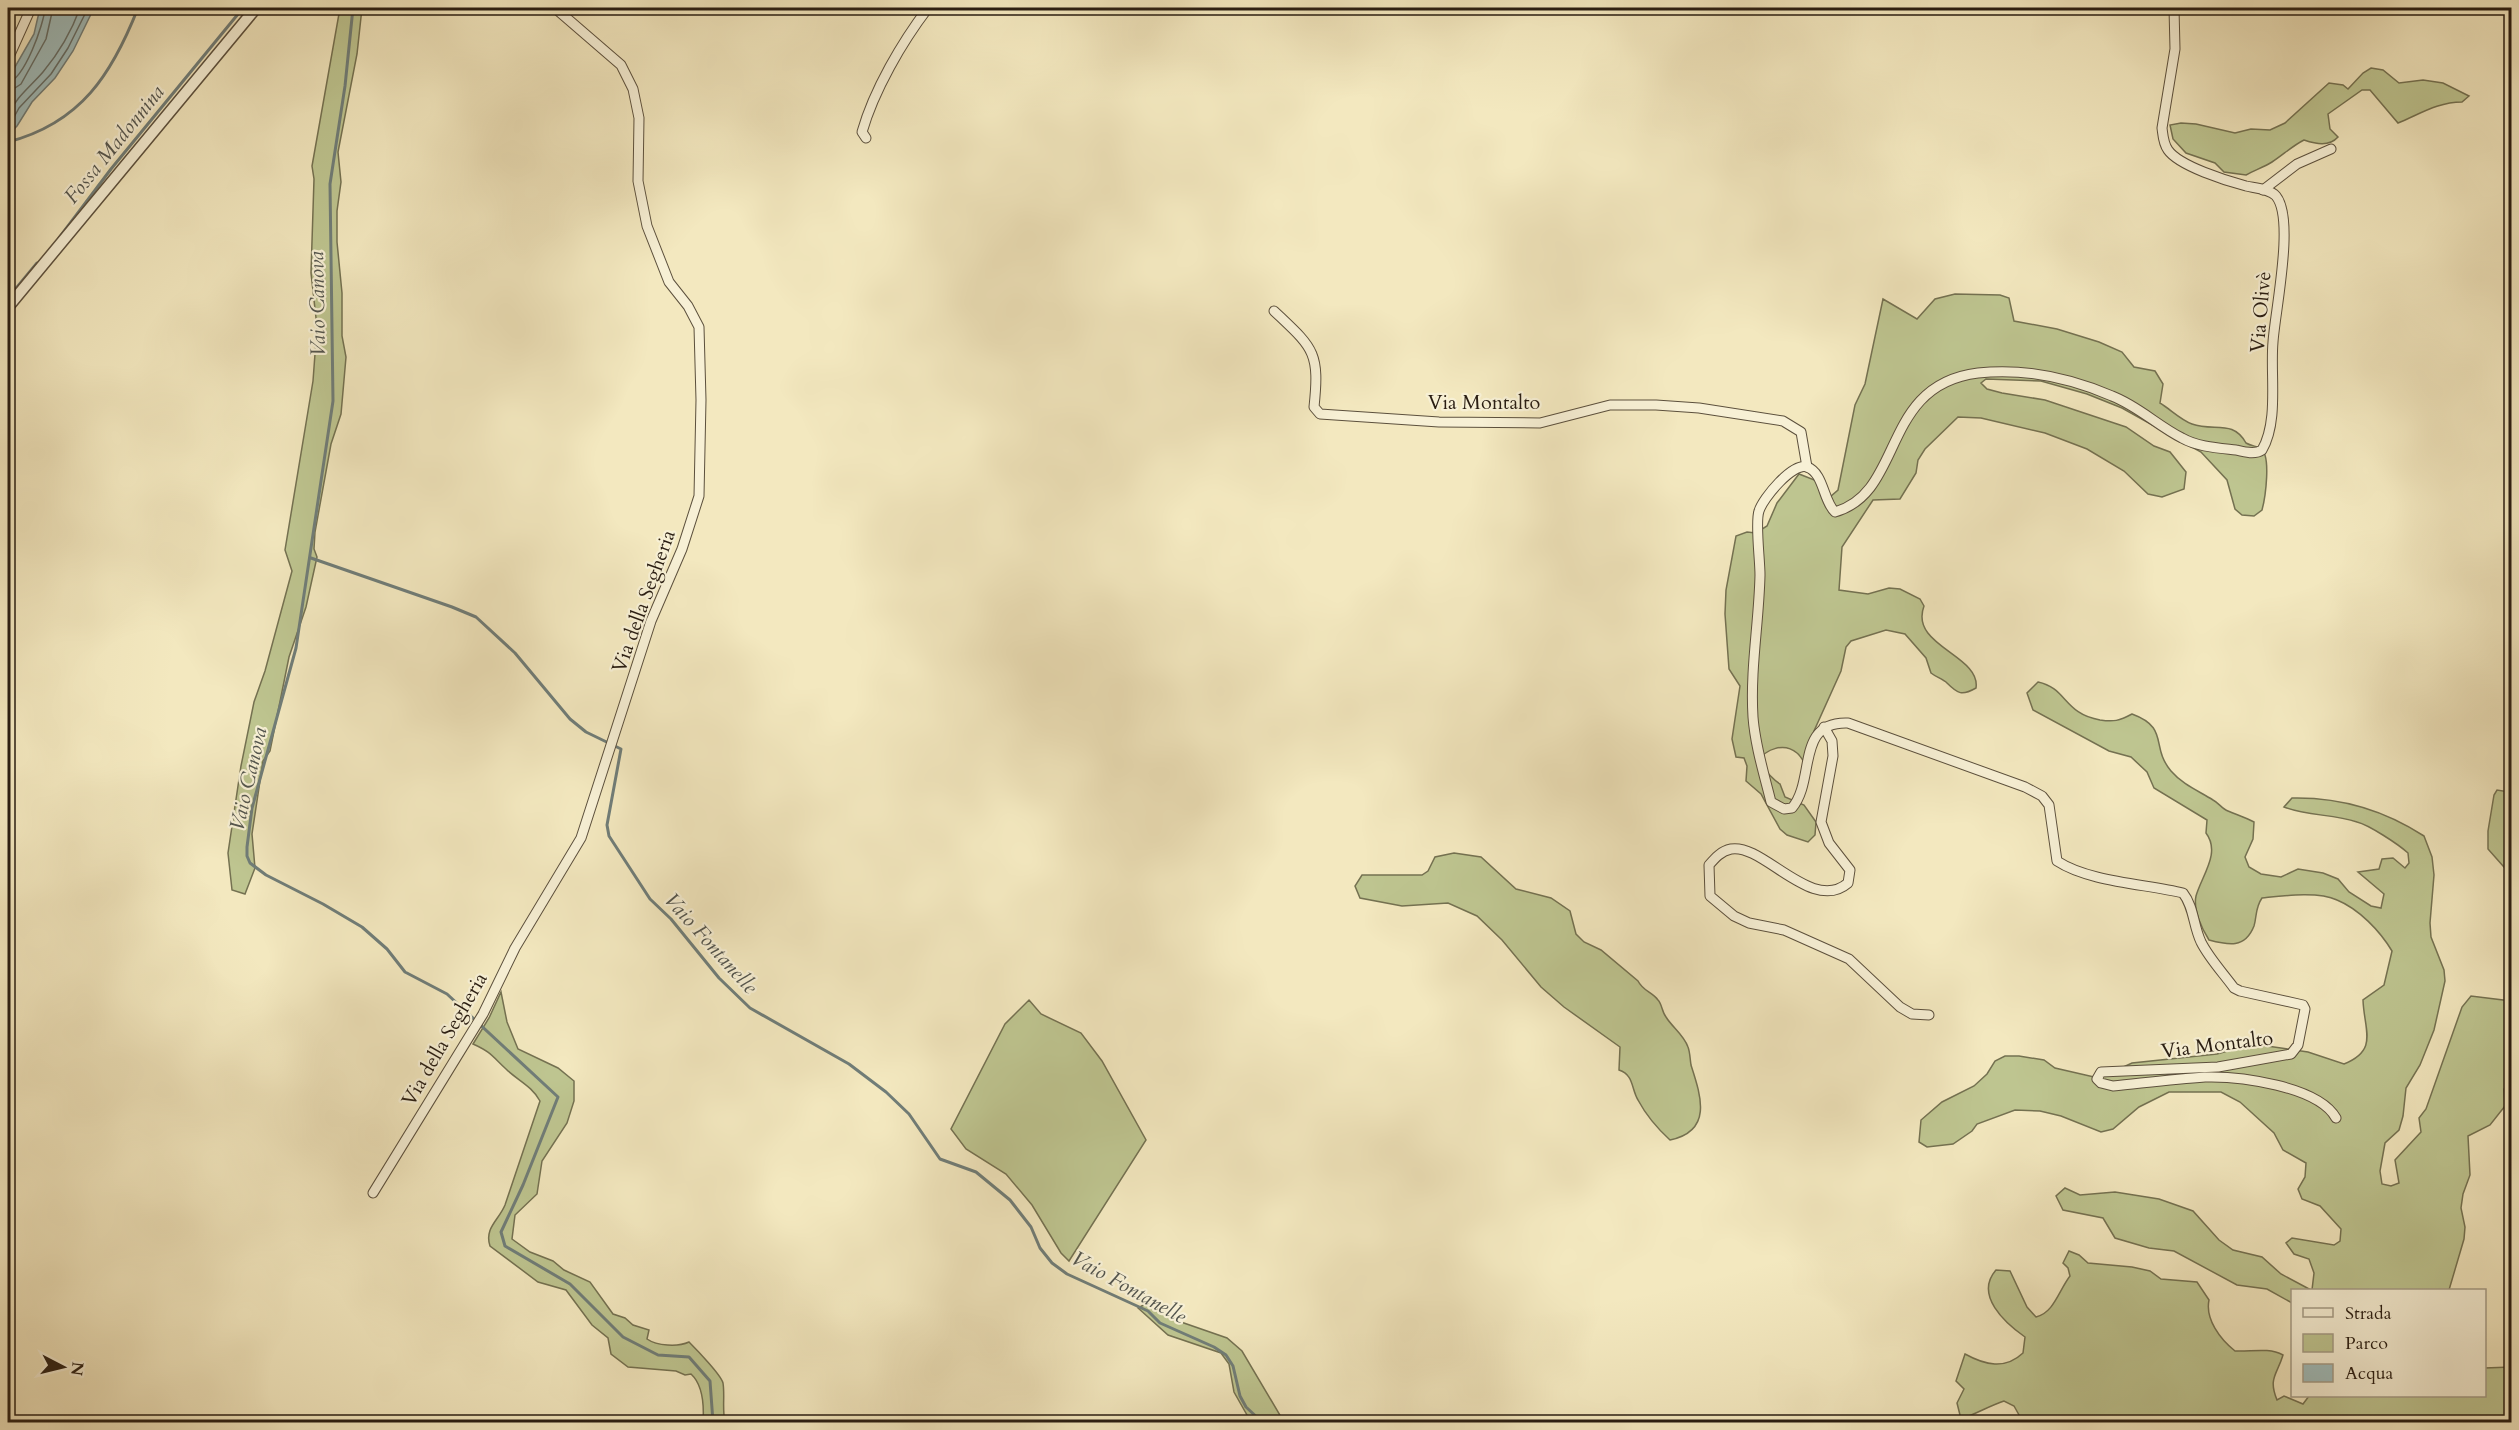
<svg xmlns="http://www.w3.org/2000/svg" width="2519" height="1430" font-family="Cardo,serif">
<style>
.green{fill:#bec590;stroke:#747151;stroke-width:1.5}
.water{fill:#a0bdbc;stroke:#707d78;stroke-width:1.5}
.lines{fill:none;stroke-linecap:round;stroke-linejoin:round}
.shore{stroke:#646d67;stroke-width:1.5}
.stream{stroke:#707d78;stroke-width:3}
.minor-casing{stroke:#5c503d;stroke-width:11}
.tertiary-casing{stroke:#5c503d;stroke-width:13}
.minor{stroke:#f7f0d5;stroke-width:9}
.tertiary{stroke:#f7f0d5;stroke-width:10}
.labels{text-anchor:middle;stroke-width:4.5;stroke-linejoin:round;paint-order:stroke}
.street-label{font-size:20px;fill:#291d12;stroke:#f7f0d5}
.water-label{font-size:21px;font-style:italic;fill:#53554e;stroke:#f7f0d5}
</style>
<rect width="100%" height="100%" fill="#f3e8bf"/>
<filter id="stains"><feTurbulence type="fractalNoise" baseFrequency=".00333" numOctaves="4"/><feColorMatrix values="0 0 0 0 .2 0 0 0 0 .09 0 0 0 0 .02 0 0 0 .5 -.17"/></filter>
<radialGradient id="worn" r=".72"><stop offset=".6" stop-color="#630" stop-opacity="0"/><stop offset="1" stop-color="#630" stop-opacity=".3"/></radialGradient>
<!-- green -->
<g class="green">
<path d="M340,8H362L357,54L338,152L341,182L337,211V242L342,293V336L346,357L341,414L331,444L315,532L314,549L317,557L306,607L289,657L270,751L263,761L252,834L255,868L245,894L232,890L228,853L241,766L254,702L265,671L292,571L285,550L313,381L317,327L311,273L314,179L312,166Z"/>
<path d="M2371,68L2383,70L2399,83L2423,80L2443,83L2469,96L2462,102C2438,102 2420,114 2398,123L2370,90H2362L2328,114L2330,129L2338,137C2329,147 2316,144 2304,140C2292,146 2283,155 2272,162C2264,167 2255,170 2246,175L2224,172L2215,163L2186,153L2173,139L2170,125L2181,123L2196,124L2235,133L2251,129L2270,130L2285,123L2329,83L2343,85L2348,89L2363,73Z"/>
<path d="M1955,294L2000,295L2009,298L2014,321L2057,329L2099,342L2122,352L2134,367L2155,371L2163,384L2160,403C2170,409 2181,420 2192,424C2214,432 2233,419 2246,443C2251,446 2256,446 2260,448C2272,454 2265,499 2262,510L2254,516L2242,515L2235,509L2227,480L2201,452L2122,408L2087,394L2041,381L1986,379L1981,383L1987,389L2002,393L2045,400L2126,427L2154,446L2170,452L2186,472L2184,489L2162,497L2148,494L2124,471L2087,449L2045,433L1981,418L1958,417L1925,449L1918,460L1916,473L1900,499L1873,500L1842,547L1839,590L1868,594L1889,588L1900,589L1920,599L1924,606C1909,646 1981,655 1976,688C1962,696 1958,694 1947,683C1943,679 1936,677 1931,673L1926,658L1905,634L1886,630L1851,641L1846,647L1841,671L1814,731L1808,769C1805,764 1801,756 1797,753C1784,742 1766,749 1758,761C1764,769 1772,779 1780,784L1785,797L1804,805L1816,822L1815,835L1808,842L1787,835L1780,829L1761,794L1746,781L1747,766L1744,758L1736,757L1732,739L1740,686L1729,669L1725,614L1726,590L1736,536L1747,532L1756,533L1767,526L1777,503L1799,474L1817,481L1824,502L1838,490L1855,405L1865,384L1883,299L1917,319L1935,299Z"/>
<path d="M2038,682C2067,688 2064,714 2100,720C2114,722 2119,721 2132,714C2170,728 2150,746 2171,771C2183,785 2199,791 2213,800C2219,803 2222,809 2228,811C2237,815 2245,817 2254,822L2253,839L2245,857L2249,867L2261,874L2281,877L2298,869L2323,873L2338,879L2349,892L2371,906L2381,908L2384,894L2358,872L2379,869L2382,859L2393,858L2405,868L2409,863L2408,853C2398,844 2369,825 2357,822C2333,814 2307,816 2284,807L2292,798C2340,797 2384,810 2424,836L2432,857L2434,875L2430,923L2431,937L2444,970L2445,981L2434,1030L2420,1065L2406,1088L2403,1116L2399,1130L2385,1143L2380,1171L2382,1184L2391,1186L2399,1183L2395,1160L2421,1132L2419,1118L2426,1109L2462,1007L2471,996L2511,1001V1082L2504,1089L2505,1106L2490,1125L2468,1136L2470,1175L2463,1194L2461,1208L2465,1227L2464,1239L2449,1290H2312L2314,1273L2309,1259L2294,1254L2286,1243L2292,1238L2334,1245L2340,1241L2341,1229L2320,1206L2302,1199L2298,1189L2305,1177L2306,1163L2283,1150L2274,1133L2240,1102L2221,1092H2169L2139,1107L2113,1129L2101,1132L2061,1116L2040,1111L2015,1110L1977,1124L1972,1131L1953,1144L1927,1147L1919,1142L1921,1120L1942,1102L1974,1086L1987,1074L1995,1061L2005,1056H2019L2044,1060L2055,1068L2094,1077L2106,1075L2132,1063L2217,1054L2253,1044L2308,1052L2344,1064C2379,1050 2364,1030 2363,1000L2384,985L2392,951C2380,931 2359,909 2337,900C2318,891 2282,896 2262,898C2255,908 2257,916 2254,926C2245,949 2228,945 2209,940C2202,929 2193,910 2196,896C2202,875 2221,853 2206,833L2207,820L2154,788L2147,772L2131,757L2109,751L2033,710L2027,693Z"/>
<path d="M2511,775V875L2488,849V831L2494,795L2497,790L2509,792Z"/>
<path d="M1454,853L1481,857L1516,889L1551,898L1570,911L1576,934L1584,942L1601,950L1638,981C1643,991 1652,992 1658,1000C1662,1004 1662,1012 1666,1017C1672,1027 1684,1035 1688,1047C1690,1052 1690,1059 1691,1065C1701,1096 1713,1131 1670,1140C1658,1129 1646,1115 1638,1100C1631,1088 1634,1075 1619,1070L1620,1047L1564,1007L1541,987L1502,940L1477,916L1448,903L1402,906L1360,898L1355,886L1362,875H1422L1428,871L1435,857Z"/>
<path d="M501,992L507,1022L518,1049L558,1068L574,1081V1101L567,1123L542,1161L537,1194L515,1215L512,1239L530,1252L553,1261L564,1270L590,1282L613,1314L625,1318L633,1325L649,1330L647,1339C657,1346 678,1347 689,1342C697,1350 721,1375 723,1383C725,1396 722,1409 725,1422H703C704,1407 703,1385 691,1374L685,1375L676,1371L628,1367L611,1354L608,1338L592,1325L566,1290L538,1282L490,1246C484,1228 499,1220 505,1205L540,1101C532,1086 517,1080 506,1069C492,1056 491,1052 473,1044L489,1018Z"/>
<path d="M1029,1000L1041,1014L1081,1033L1102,1061L1146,1140L1069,1261L1061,1253L1032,1205L1006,1174L966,1149L951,1129L1005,1024Z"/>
<path d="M2065,1188L2080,1195L2115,1192L2159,1199L2193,1211L2219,1240L2233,1250L2262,1257L2281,1274L2311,1290H2292V1303L2267,1289L2237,1285L2174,1251L2149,1248L2115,1238L2103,1218L2063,1210L2056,1196Z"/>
<path d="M2069,1251L2079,1255L2088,1263L2132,1267L2150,1271L2161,1279L2197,1282L2209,1300C2205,1319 2220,1339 2235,1351C2251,1352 2268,1347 2283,1355C2277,1375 2268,1378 2277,1400L2284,1396L2303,1404L2309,1396H2484L2485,1368L2511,1367V1422H2023L2014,1406L2004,1401C1989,1406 1976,1414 1961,1419L1957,1403L1964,1389L1956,1381L1965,1354C1985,1365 2005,1370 2023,1353L2025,1337C2005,1323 1974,1295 1996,1270L2010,1271L2027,1307L2036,1317C2054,1313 2059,1290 2070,1276L2068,1268L2063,1263Z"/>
<path d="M1149,1302L1181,1322L1227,1338L1242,1351L1284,1422H1251L1234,1392L1229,1364L1221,1353L1168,1335L1138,1308Z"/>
</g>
<!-- water -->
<path class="water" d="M40,8H94L73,51L55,78L32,102L17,126L8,135V79L34,34Z"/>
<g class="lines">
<!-- shore -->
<g class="shore">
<path d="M8,82C24,80 44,24 45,8"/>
<path d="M8,89L15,88L21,84L46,39L53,8"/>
<path d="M8,115C16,97 30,87 43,72C58,54 72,30 80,8"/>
<path d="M8,128L19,108L51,74L68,48L88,8"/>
</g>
<!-- stream -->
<g class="stream">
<path d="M353,8L345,86L330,184L333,401L296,648L252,808L247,847V856L250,863L266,875L323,904L362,927L387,949L405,972L447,994L558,1097L523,1185L501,1232L505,1246L570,1284L623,1337L658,1355L689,1357L710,1381L713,1422"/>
<path d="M8,142C81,123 112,74 138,8"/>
<path d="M59,238L111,169L243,8"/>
<path d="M8,298L37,263"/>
<path d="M311,558L452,607L476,617L515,653L570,719L586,732L621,749L607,825L609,836L650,899L671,919L719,978L750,1008L849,1064L886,1092L909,1114L940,1159L976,1172L1010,1200L1031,1227L1040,1248L1052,1263L1067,1274L1148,1311L1160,1323L1214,1347L1226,1355L1233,1366L1240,1396L1246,1407L1262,1422"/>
</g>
<defs>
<g id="minor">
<path d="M2174,8L2175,49L2162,128C2163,135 2163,143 2168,150C2179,166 2227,181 2246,186C2255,188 2270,189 2276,196C2295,219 2275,311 2273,342C2270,374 2279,421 2262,450C2255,455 2244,452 2236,450C2218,448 2198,447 2182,438C2158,426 2138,406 2112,396C2070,378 2024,368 1978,373C1880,385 1905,492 1835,512C1823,501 1824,473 1807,467C1793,462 1763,498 1759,511C1755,522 1760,559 1760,575C1759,622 1750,669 1753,717C1755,745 1764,774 1771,802L1784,809L1792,808C1816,780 1795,721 1848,723L2025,787L2042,796L2049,805L2057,861C2089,882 2146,884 2183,893C2194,907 2193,925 2201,942C2209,958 2223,973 2234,988L2240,991L2303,1005L2305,1009L2298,1045L2291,1054L2218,1067L2101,1072L2097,1079L2101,1083L2113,1086C2143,1083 2174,1079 2205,1077C2239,1076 2318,1086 2336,1118"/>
<path d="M8,59L31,8"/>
<path d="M866,138L862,132C874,90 902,42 928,8"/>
<path d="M2263,190L2297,164L2331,149"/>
<path d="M1274,311C1313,348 1320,351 1314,407L1320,414L1439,422L1540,423L1610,405H1656L1699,408L1783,421L1801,432L1807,467"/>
<path d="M1824,727L1832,741L1833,756L1821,822L1829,843L1850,870L1848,883C1812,914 1763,843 1731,849C1721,851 1715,858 1709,865L1710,896L1734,916L1749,923L1784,930L1849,959L1900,1007L1912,1014L1929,1015"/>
<path d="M373,1193L483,1014L515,948L581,838L651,621L682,549L699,496L701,400L699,327L688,306L669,282L647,226L638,181L639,118L633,89L621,65L555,8"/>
</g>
<path id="tertiary" d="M8,307L256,8"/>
</defs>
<!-- minor casing -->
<use href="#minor" class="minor-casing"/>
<!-- tertiary casing -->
<use href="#tertiary" class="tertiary-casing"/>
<!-- minor -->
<use href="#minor" class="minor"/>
<!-- tertiary -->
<use href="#tertiary" class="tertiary"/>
</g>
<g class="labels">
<!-- street labels -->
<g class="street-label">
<text transform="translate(2260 312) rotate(-85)" y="7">Via Olivè</text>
<text x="1484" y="409">Via Montalto</text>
<text transform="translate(643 601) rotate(-70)" y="7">Via della Segheria</text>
<text transform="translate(444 1039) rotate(-60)" y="7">Via della Segheria</text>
<text transform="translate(2217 1044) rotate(-7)" y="7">Via Montalto</text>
</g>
<!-- water labels -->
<g class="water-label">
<text transform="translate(114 144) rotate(-51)" y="7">Fossa Madonnina</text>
<text transform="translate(317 304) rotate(-91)" y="7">Vaio Canova</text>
<text transform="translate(248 779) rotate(-77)" y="7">Vaio Canova</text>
<text transform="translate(711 943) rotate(48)" y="7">Vaio Fontanelle</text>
<text transform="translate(1129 1287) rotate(29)" y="7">Vaio Fontanelle</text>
</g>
</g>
<!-- margin -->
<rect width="2519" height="1430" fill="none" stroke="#f3e8bf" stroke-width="30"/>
<rect x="9" y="9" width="2501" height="1412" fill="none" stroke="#291d12" stroke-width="3"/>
<rect x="15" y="15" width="2489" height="1400" fill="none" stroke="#291d12" stroke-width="1.5"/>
<!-- legend -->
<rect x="2291" y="1289" width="195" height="108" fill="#f7f0d5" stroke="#a59c87" stroke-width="1.5"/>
<rect x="2303" y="1308" width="30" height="9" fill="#f7f0d5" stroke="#a59c87" stroke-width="1.5"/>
<text x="2345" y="1319" font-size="18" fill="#291d12">Strada</text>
<rect x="2303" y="1334" width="30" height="18" fill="#bec590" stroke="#a59c87" stroke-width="1.5"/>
<text x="2345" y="1349" font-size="18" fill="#291d12">Parco</text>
<rect x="2303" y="1364" width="30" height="18" fill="#a0bdbc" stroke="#a59c87" stroke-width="1.5"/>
<text x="2345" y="1379" font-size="18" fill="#291d12">Acqua</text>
<!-- north arrow -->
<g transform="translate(63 1367) rotate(97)" stroke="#f7f0d5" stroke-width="4.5" paint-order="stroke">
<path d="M0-4.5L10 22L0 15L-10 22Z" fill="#291d12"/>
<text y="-9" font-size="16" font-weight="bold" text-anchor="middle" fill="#291d12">N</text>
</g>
<rect width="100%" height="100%" filter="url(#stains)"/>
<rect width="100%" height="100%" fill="url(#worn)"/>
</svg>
